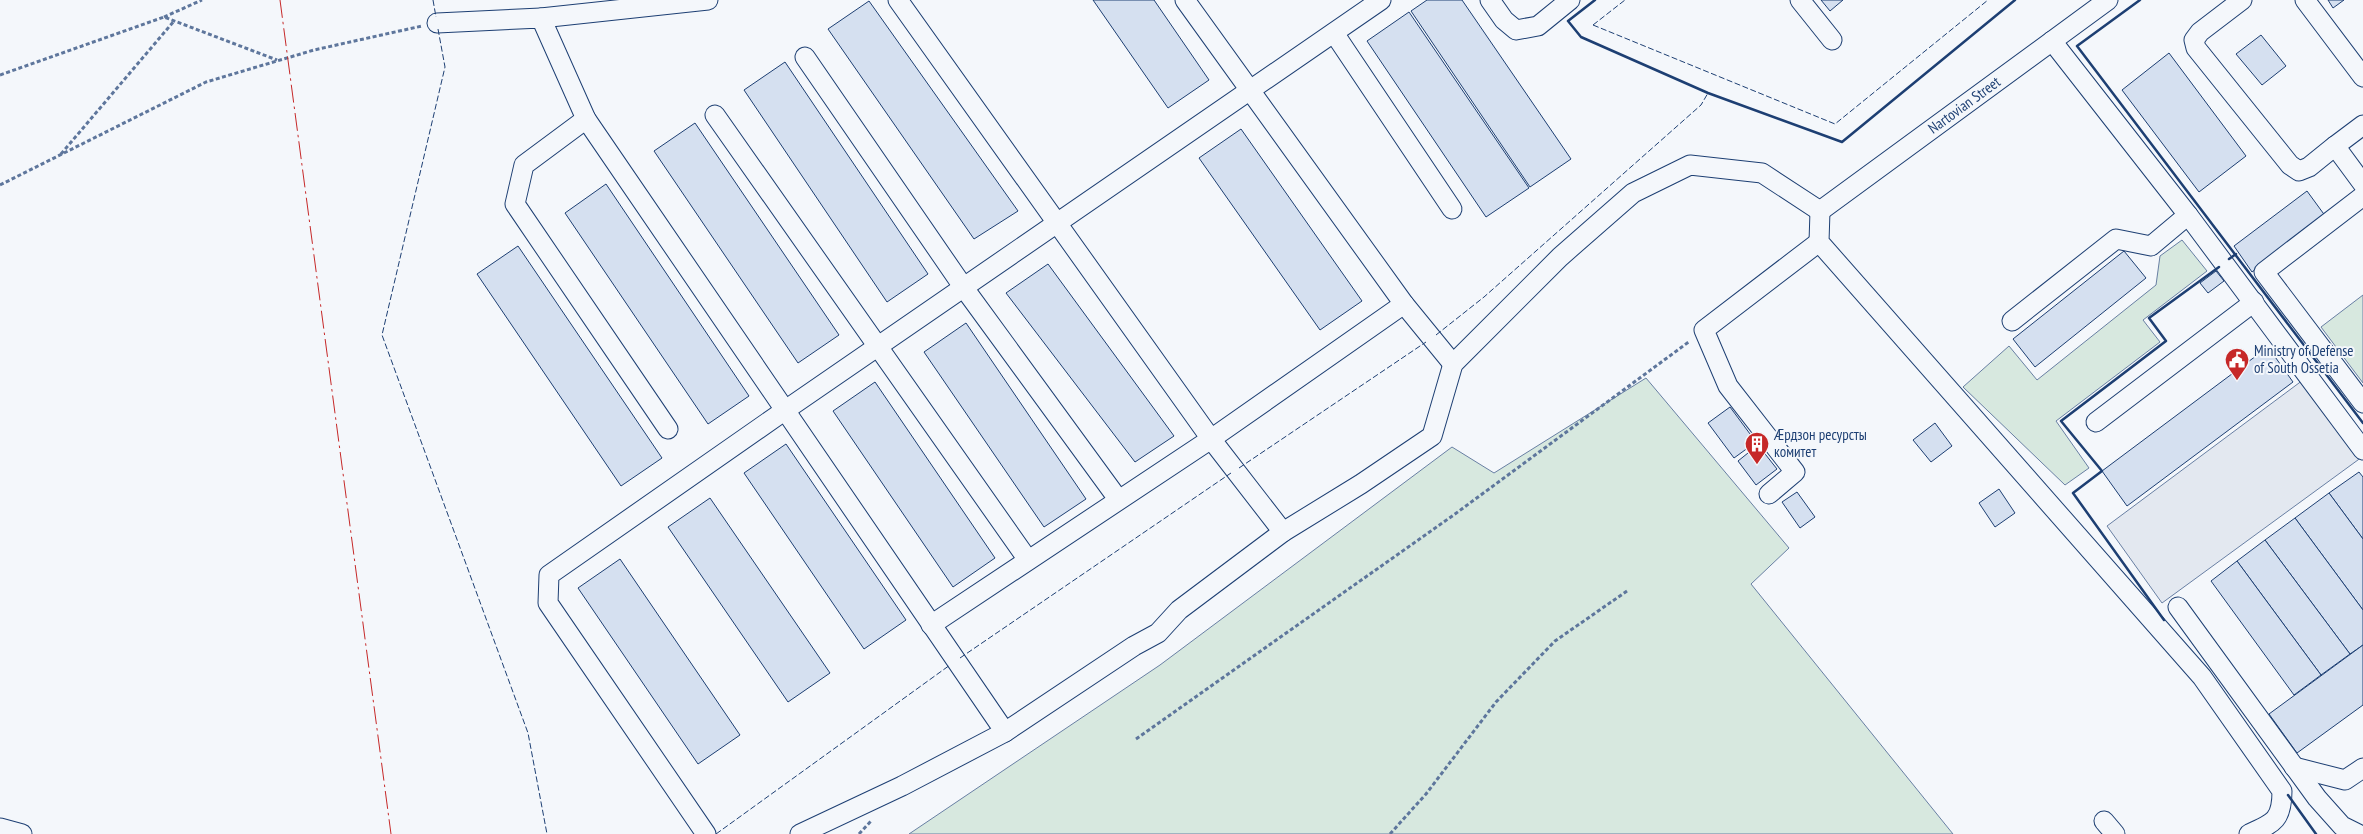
<svg xmlns="http://www.w3.org/2000/svg" width="2363" height="834" font-family="'PT Sans Narrow',sans-serif">
<style>
.green{fill:#d7e8df;stroke:#687fa3}
.parking{fill:#e3e8f0;stroke:#687fa3}
.building{fill:#d5e0f0;stroke:#1d3f73}
.lines{fill:none;stroke-linecap:round;stroke-linejoin:round}
.minor-casing{stroke:#1d3f73;stroke-width:21}
.path{stroke:#5e769c;stroke-width:3;stroke-dasharray:4 2.5;stroke-linecap:butt}
.minor{stroke:#f4f7fb;stroke-width:19}
.fence{stroke:#1d3f73;stroke-width:1;stroke-dasharray:6 2.5;stroke-linecap:butt}
.wall{stroke:#1d3f73;stroke-width:2.5}
.power{stroke:#c62828;stroke-width:1;stroke-dasharray:18 4 2.5 4;stroke-linecap:butt}
.labels{text-anchor:middle;stroke-width:4;stroke-linejoin:round;paint-order:stroke}
.street-label{font-size:15px;fill:#1d3f73;stroke:#f4f7fb}
.poi-label{font-size:15px;fill:#1d3f73;stroke:#f4f7fb;text-anchor:start}
</style>
<rect width="100%" height="100%" fill="#f4f7fb"/>
<!-- green -->
<g class="green">
<path d="M2182,240L2207,271L2143,320L2160,342L2056,421L2089,468L2065,485L1963,387L2009,346L2037,380L2156,285L2160,256Z"/>
<path d="M2363,295V383L2321,327Z"/>
<path d="M1646,378L1789,548L1751,584L1953,834H909L1160,665L1452,447L1494,473Z"/>
</g>
<!-- parking -->
<path class="parking" d="M2303,380L2362,457L2162,603L2107,526Z"/>
<!-- building -->
<g class="building">
<path d="M1093,0H1154L1209,80L1168,108Z"/>
<path d="M1427,0H1462L1571,159L1530,187L1411,11Z"/>
<path d="M1821,0H1843L1830,11Z"/>
<path d="M2328,0H2344L2333,8Z"/>
<path d="M869,1L1018,211L974,239L828,29Z"/>
<path d="M1409,12L1529,188L1486,217L1367,41Z"/>
<path d="M2261,35L2286,66L2262,85L2236,54Z"/>
<path d="M2169,53L2246,156L2199,192L2122,90Z"/>
<path d="M785,62L928,274L887,302L744,90Z"/>
<path d="M695,123L839,335L798,363L654,151Z"/>
<path d="M1241,129L1362,301L1320,330L1199,158Z"/>
<path d="M606,184L749,396L708,424L565,213Z"/>
<path d="M2307,191L2326,217L2252,272L2234,246Z"/>
<path d="M518,246L662,458L621,486L477,274Z"/>
<path d="M2124,251L2146,278L2035,367L2013,339Z"/>
<path d="M1048,264L1174,436L1135,462L1006,293Z"/>
<path d="M2216,271L2224,281L2208,293L2200,283Z"/>
<path d="M966,323L1086,499L1044,527L924,352Z"/>
<path d="M2268,347L2293,382L2127,506L2102,471Z"/>
<path d="M875,382L995,558L953,587L833,411Z"/>
<path d="M1730,407L1756,442L1734,458L1708,423Z"/>
<path d="M1935,423L1952,446L1931,462L1913,440Z"/>
<path d="M786,444L906,620L864,649L744,473Z"/>
<path d="M1758,445L1777,469L1756,485L1738,461Z"/>
<path d="M2359,472L2363,477V539L2329,493Z"/>
<path d="M1999,489L2015,513L1995,527L1979,503Z"/>
<path d="M1797,492L1815,517L1800,528L1782,502Z"/>
<path d="M2329,493L2363,539V610L2295,518Z"/>
<path d="M710,498L830,673L788,702L668,527Z"/>
<path d="M2295,518L2363,610V645L2350,654L2265,540Z"/>
<path d="M2265,540L2350,654L2321,675L2237,561Z"/>
<path d="M620,559L740,735L698,764L578,588Z"/>
<path d="M2237,561L2321,675L2294,695L2211,581Z"/>
<path d="M2363,645V705L2297,753L2269,714Z"/>
</g>
<g class="lines">
<defs>
<g id="minor">
<path d="M898,0L1211,439L1283,532"/>
<path d="M1185,0L1404,304L1453,364"/>
<path d="M1490,0L1504,20L1516,30L1538,26L1570,0"/>
<path d="M1800,0L1832,40"/>
<path d="M2242,0L2200,32L2194,40L2196,48L2290,165L2299,171L2309,167L2335,146"/>
<path d="M2305,0L2363,77"/>
<path d="M541,18L708,0"/>
<path d="M437,23L541,18L586,119L1005,732"/>
<path d="M1334,33L1452,209"/>
<path d="M2052,41L2188,215L2363,450"/>
<path d="M805,57L964,288L1118,499"/>
<path d="M715,115L1028,560"/>
<path d="M586,119L524,165L515,204L668,429"/>
<path d="M2363,125L2335,146L2363,184"/>
<path d="M2363,196L2264,272L2363,403"/>
<path d="M1820,211L1819,242L2202,677L2282,791C2282,820 2274,823 2249,834"/>
<path id="s1" d="M1820,211L2108,0"/>
<path d="M2012,321L2116,239L2151,246L2188,215"/>
<path d="M2096,422L2254,302"/>
<path d="M1769,494L1795,472L1728,386L1704,330L1819,242"/>
<path d="M2178,607L2317,798L2342,826L2358,834"/>
<path d="M931,625L1211,439L1404,304"/>
<path d="M2294,767L2345,780L2363,768"/>
<path d="M2104,821L2115,834"/>
<path d="M0,828L22,834"/>
<path d="M706,834L548,603L549,575L784,411L1381,0"/>
<path d="M800,834L902,786L1005,732L1134,646L1158,633L1179,610L1283,532L1361,484L1432,436L1453,364L1560,257L1633,193L1690,165L1762,173L1820,211"/>
</g>
</defs>
<!-- minor casing -->
<use href="#minor" class="minor-casing"/>
<!-- path -->
<g class="path">
<path d="M164,17L202,0"/>
<path d="M0,75L164,17L277,60"/>
<path d="M61,154L174,21"/>
<path d="M0,185L206,82L314,50L422,26"/>
<path d="M1136,739L1455,514L1690,341"/>
<path d="M859,834L871,821"/>
<path d="M1390,834L1426,794L1496,702L1555,641L1627,591"/>
</g>
<!-- minor -->
<use href="#minor" class="minor"/>
<!-- fence -->
<g class="fence">
<path d="M433,0L436,17"/>
<path d="M1593,25L1835,124L1988,0"/>
<path d="M1593,25L1625,0"/>
<path d="M438,29L445,67L382,335L528,733L547,834"/>
<path d="M1436,335L1484,297L1701,105L1708,93"/>
<path d="M1239,468L1426,342"/>
<path d="M960,658L1231,473"/>
<path d="M716,834L950,665"/>
</g>
<!-- wall -->
<g class="wall">
<path d="M1595,0L1568,21L1581,37L1708,93L1842,142L2015,0"/>
<path d="M2140,0L2077,46L2363,423"/>
<path d="M2229,259L2236,254"/>
<path d="M2164,620L2073,493L2102,471L2061,421L2166,341L2149,318L2219,267"/>
<path d="M2288,795L2316,834"/>
</g>
<!-- power -->
<path class="power" d="M280,0L391,834"/>
</g>
<!-- icons -->
<defs>
<symbol id="civic-pin" viewBox="-11 -11 22 30"><path d="M0 17L-7.5 6A9.5 9.5 0 1 1 7.5 6Z" fill="#c62828" stroke="#f4f7fb"/><path d="M-.6-6.5H3V-4.5H.6V-3L4-1V1h2V6H-6V1h2V-1L-.6-3ZM-1.2 2.5V6h2.4V2.5Z" fill="#fff"/></symbol>
<symbol id="building-pin" viewBox="-11 -11 22 30"><path d="M0 17L-7.5 6A9.5 9.5 0 1 1 7.5 6Z" fill="#c62828" stroke="#f4f7fb"/><path d="M-4-6H4V6H1V3H-1V6H-4ZM-2.5-4.3h1.7v1.8h-1.7ZM.8-4.3h1.7v1.8H.8ZM-2.5-1h1.7V.8h-1.7ZM.8-1h1.7V.8H.8Z" fill="#fff"/></symbol>
</defs>
<g fill-rule="evenodd">
<use href="#civic-pin" x="2223" y="346" width="28" height="38"/>
<use href="#building-pin" x="1743" y="430" width="28" height="38"/>
</g>
<g class="labels">
<!-- street labels -->
<g class="street-label">
<text dy="5" stroke="none"><textPath href="#s1" startOffset="179">Nartovian Street</textPath></text>
</g>
<!-- poi labels -->
<g class="poi-label">
<text x="2254" y="356">Ministry of Defense<tspan x="2254" dy="17">of South Ossetia</tspan></text>
<text x="1774" y="440">Æрдзон ресурсты<tspan x="1774" dy="17">комитет</tspan></text>
</g>
</g>
</svg>
